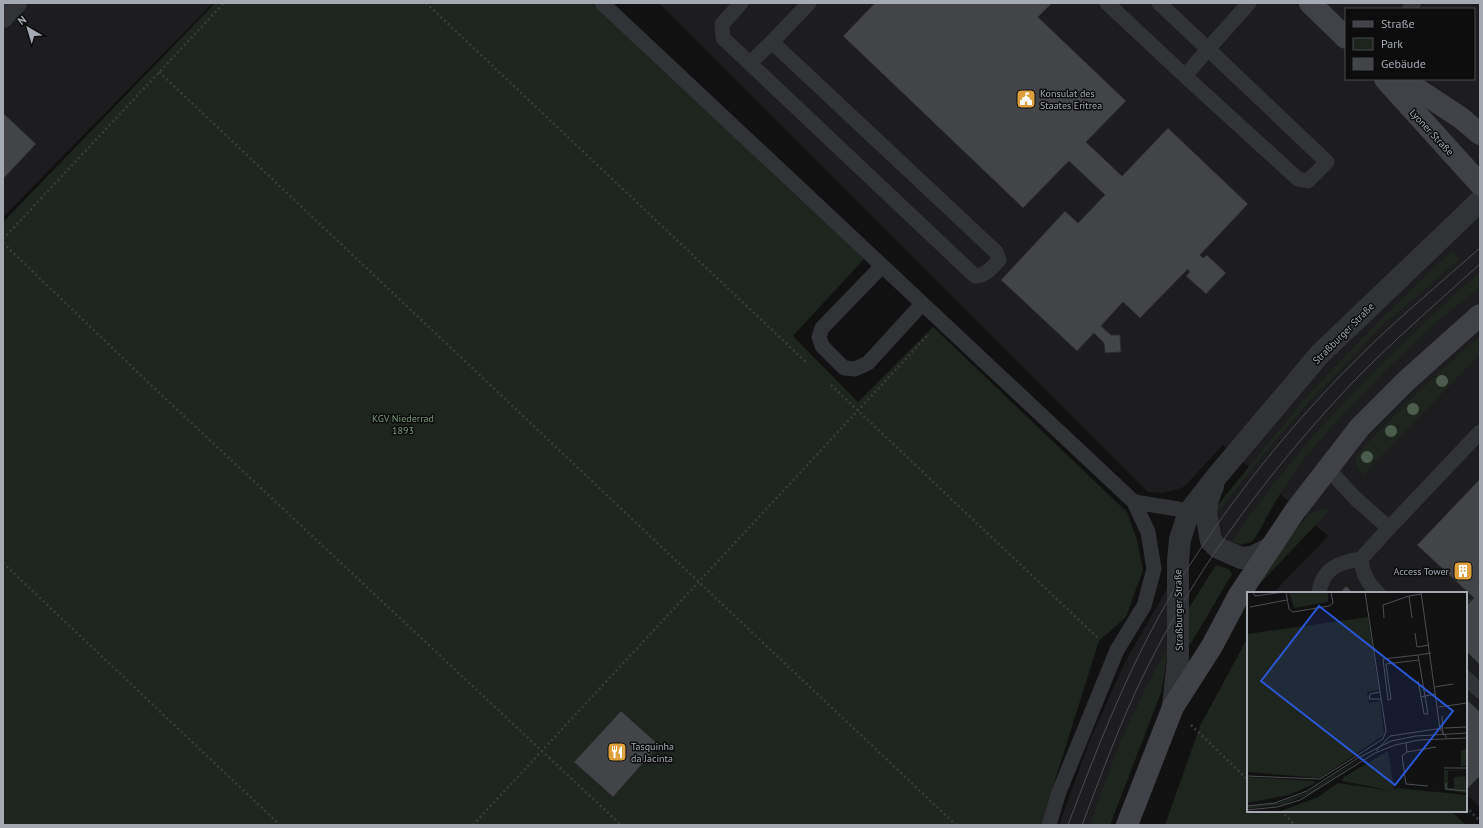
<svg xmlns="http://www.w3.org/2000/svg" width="1483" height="828" font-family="'PT Sans',sans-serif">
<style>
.built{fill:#1d1d1f;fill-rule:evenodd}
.green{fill:#1e241e}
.building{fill:#434448;stroke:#2b2b2e}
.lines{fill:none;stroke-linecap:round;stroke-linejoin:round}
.path{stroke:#393a3e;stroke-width:2.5;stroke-dasharray:2 3;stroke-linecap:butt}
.service{stroke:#323337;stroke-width:15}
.minor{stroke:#323337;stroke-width:22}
.secondary{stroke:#414247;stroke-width:22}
.tram{stroke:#4a4b50;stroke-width:1}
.tree{fill:#4c5d4d}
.labels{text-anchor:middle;stroke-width:3;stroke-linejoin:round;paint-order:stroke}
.poi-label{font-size:10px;fill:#a4a9b2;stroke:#0c0c0d;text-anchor:start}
.street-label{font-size:10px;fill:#a4a9b2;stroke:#0c0c0d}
.park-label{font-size:10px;fill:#7c9b7d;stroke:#0c0c0d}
.inset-road{fill:none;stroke:#4c4e52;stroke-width:1}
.view{fill:#2a57d4;fill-opacity:0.15;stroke:#2a57d4;stroke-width:2}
.inset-edge{fill:none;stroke:#a4a9b2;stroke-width:2}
</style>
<rect width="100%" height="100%" fill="#111112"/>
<!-- built -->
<g class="built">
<path d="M3,3H213L3,217Z"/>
<path d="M659,3H1480V807L1466,794V593H1273L1328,536L1280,494L1256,537L1251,542L1239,546L1220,538L1213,518L1221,501L1249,467L1223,445L1184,487L1163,493L1148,492ZM1346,9H1474V79H1346Z"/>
<path d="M1168,587V648L1162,690L1110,825H1059L1090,740L1125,662Z"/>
</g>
<!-- green -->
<g class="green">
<path d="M215,3H594L864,259L793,336L858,402L933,327L1127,512L1137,540L1143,570L1126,617L1099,641L1041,825H3V222Z"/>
<path d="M1452,251L1460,259L1382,326L1310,401L1265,453L1213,518L1214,511L1221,501L1306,397L1378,322Z"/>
<path d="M1480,272V287L1438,321L1388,368L1334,425L1307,455L1286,485L1271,508L1256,537L1251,542L1242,544L1232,542C1300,439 1388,354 1480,272Z"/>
<path d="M1480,336V354L1363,475C1357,469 1355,465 1356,456C1395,413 1436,374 1480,336Z"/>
<path d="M1324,509L1329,511L1252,592L1271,562L1308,514Z"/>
<path d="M1216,565L1229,569L1232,574L1190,645L1187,643V611Z"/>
<path d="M1248,637V811H1451L1466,825H1165L1200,726Z"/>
<path d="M1168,648L1162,690L1110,825H1090C1110,764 1135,703 1168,648Z"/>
</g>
<!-- building -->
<g class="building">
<path d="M875,3H1052L1038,17L1126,101L1086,142L1122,176L1168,128L1248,204L1200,255L1203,258L1207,255L1226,273L1206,294L1186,276L1190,272L1188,269L1140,318L1123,302L1101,326L1111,335H1120L1121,352L1105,353L1104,343L1094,333L1077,351L1001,280L1065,211L1078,223L1105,195L1069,161L1023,208L843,36Z"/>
<path d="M3,113L36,144L3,179Z"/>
<path d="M1480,479V665L1466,651V606L1474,598L1417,545Z"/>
<path d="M1346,586L1353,593H1340Z"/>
<path d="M1466,699L1480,712V776L1467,789L1466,788Z"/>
<path d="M621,711L659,745L613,797L574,762Z"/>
</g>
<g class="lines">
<!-- path -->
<g class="path">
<path d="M426,3L808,364"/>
<path d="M159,72L956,825"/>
<path d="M3,239L224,3"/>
<path d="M3,243L152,386L621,825"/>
<path d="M831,385L1098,638"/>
<path d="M3,563L280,825"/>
<path d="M1466,602L1468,599L1470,601"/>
<path d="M1191,725L1248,780"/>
<path d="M1466,807L1480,821"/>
<path d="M1281,811L1295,825"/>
<path d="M473,825L927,336"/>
</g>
<!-- service -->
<g class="service">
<path d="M602,3L1134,502L1148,532L1154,569L1144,606L1117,650L1059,792L1049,825"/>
<path d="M741,3L722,24L723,38L975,276C986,276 992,267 999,260L996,252L772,42L809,3"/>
<path d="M1107,3L1185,76L1208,49L1327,162L1308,181L1298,179L1185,76"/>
<path d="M1159,3L1208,49L1249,3"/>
<path d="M1409,9L1414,3"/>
<path d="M750,63L772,42"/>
<path d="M882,266L822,328L819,337L822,346L844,368L855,369L868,363L922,304"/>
<path d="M1327,468L1356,499L1389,528L1361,559C1362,573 1367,583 1378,593"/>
<path d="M1134,502L1178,509L1189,512"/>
<path d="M1389,528L1480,432"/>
<path d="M1319,593C1322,569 1339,562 1361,559"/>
<path d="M1466,678L1480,691"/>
</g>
<!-- minor -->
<g class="minor">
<path d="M3,17L16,3"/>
<path d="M1213,486L1208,499L1206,513L1211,541L1218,548L1241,558L1252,557L1268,549"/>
<path d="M1173,707L1178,658V561L1180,539L1189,512L1217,476L1320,354L1480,201"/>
</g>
<!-- secondary -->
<g class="secondary">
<path d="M1310,3L1346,38"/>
<path d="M1385,79L1480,184"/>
<path d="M1402,79L1461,118L1480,134"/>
<path d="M1127,825L1173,707L1212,646L1239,595L1295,511L1360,427L1406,381L1480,315"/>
</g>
<!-- tram -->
<g class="tram">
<path d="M1068,825C1099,743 1131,661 1177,585C1235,492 1307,404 1388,329C1418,302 1449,275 1480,248"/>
<path d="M1082,825C1102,773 1121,720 1146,670C1193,575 1257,488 1328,409C1374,357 1428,311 1480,264"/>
</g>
</g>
<!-- trees -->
<g class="tree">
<circle cx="1442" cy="381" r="6"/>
<circle cx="1413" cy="409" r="6"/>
<circle cx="1391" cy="431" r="6"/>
<circle cx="1367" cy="457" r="6"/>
</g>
<!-- icons -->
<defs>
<symbol id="civic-square" viewBox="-11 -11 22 22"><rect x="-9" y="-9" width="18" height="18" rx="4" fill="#dea03d" stroke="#0c0c0d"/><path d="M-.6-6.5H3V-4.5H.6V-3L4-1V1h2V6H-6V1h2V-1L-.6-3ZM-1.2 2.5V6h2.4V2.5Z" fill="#fff"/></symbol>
<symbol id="building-square" viewBox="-11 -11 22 22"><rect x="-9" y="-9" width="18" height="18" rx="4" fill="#dea03d" stroke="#0c0c0d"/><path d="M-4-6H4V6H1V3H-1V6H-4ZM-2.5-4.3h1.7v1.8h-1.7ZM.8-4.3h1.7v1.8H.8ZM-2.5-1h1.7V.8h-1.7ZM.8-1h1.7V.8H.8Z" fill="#fff"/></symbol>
<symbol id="restaurant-square" viewBox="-11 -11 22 22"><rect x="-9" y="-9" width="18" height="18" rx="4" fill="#dea03d" stroke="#0c0c0d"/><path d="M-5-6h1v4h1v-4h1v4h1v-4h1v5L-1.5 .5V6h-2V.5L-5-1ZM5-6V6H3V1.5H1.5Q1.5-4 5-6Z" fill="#fff"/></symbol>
</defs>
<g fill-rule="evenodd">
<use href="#civic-square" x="1015" y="88" width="22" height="22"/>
<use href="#building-square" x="1452" y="560" width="22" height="22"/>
<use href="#restaurant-square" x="606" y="741" width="22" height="22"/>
</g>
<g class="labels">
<!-- poi labels -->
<g class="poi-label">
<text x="1040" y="97">Konsulat des<tspan x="1040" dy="12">Staates Eritrea</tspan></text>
<text x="1449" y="575" text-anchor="end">Access Tower</text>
<text x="631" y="750">Tasquinha<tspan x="631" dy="12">da Jacinta</tspan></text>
</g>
<!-- street labels -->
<g class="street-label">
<text transform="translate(1432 132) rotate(47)" y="4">Lyoner Straße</text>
<text transform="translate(1343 333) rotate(-45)" y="4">Straßburger Straße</text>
<text transform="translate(1178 610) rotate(-91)" y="4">Straßburger Straße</text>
</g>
<!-- park labels -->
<g class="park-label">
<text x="403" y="422">KGV Niederrad<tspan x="403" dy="12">1893</tspan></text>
</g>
</g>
<!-- overview -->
<g transform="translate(1247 592)">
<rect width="220" height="220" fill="#111112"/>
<path d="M42,0H81V10L47,16ZM121,25L132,98L120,100L122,111L133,109L137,143L73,186L0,180V42ZM132,155L64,201L37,212L0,217V214L31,211L61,200ZM220,156V174H214V159ZM141,159L147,198L150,196L220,203V220H31L71,205L91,191L146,199L95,189L97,185ZM197,178H220L201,179V196H207V185L218,184L220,201L197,198ZM0,185L67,189L69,191L42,203L0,211Z" fill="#1e241e"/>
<path class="inset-road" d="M6,0L8,4L37,0M39,0L42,17L46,20L82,14L86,11L84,0M174,0L193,137L200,146M3,15L40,8M137,26L136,13L162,4M165,26L162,4L174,2M168,41L170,55L182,53M184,61L171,63L178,104L189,102M171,63L136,67L141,108L144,107L139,72L172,68M171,89L174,105L178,104L181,122H177L174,105M188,95L206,92M133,100L123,102L122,107H134M192,115L220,111M195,124L196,143M197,136L220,135M159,150L160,160L155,164L159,192L181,194M129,159L143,144L196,136M160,160L189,155M197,176H220M0,184L73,187L136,147L139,139L118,0M199,191V197L220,199M0,214L28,211L60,199L111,166L144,149L169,144L220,141M0,218L30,215L53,208L128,161L148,153L172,148L220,146"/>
<path class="view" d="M72,14L206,119L148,193L14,89Z"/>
<rect width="220" height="220" class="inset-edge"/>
</g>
<!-- border -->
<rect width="1483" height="828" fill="none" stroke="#a4a9b2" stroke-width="8"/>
<!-- legend -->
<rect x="1345" y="8" width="130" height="72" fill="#0c0c0d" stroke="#494b4f"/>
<rect x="1353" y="21" width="20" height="6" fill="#414247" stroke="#494b4f"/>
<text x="1381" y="28" font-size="12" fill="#a4a9b2">Straße</text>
<rect x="1353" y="38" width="20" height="12" fill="#1e241e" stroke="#494b4f"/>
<text x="1381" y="48" font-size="12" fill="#a4a9b2">Park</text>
<rect x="1353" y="58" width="20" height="12" fill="#434448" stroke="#494b4f"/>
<text x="1381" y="68" font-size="12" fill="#a4a9b2">Gebäude</text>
<!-- north arrow -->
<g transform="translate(28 28) rotate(322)" stroke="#0c0c0d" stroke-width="3" paint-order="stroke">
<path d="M0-3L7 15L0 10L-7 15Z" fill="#a4a9b2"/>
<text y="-6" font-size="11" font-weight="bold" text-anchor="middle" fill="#a4a9b2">N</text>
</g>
</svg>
